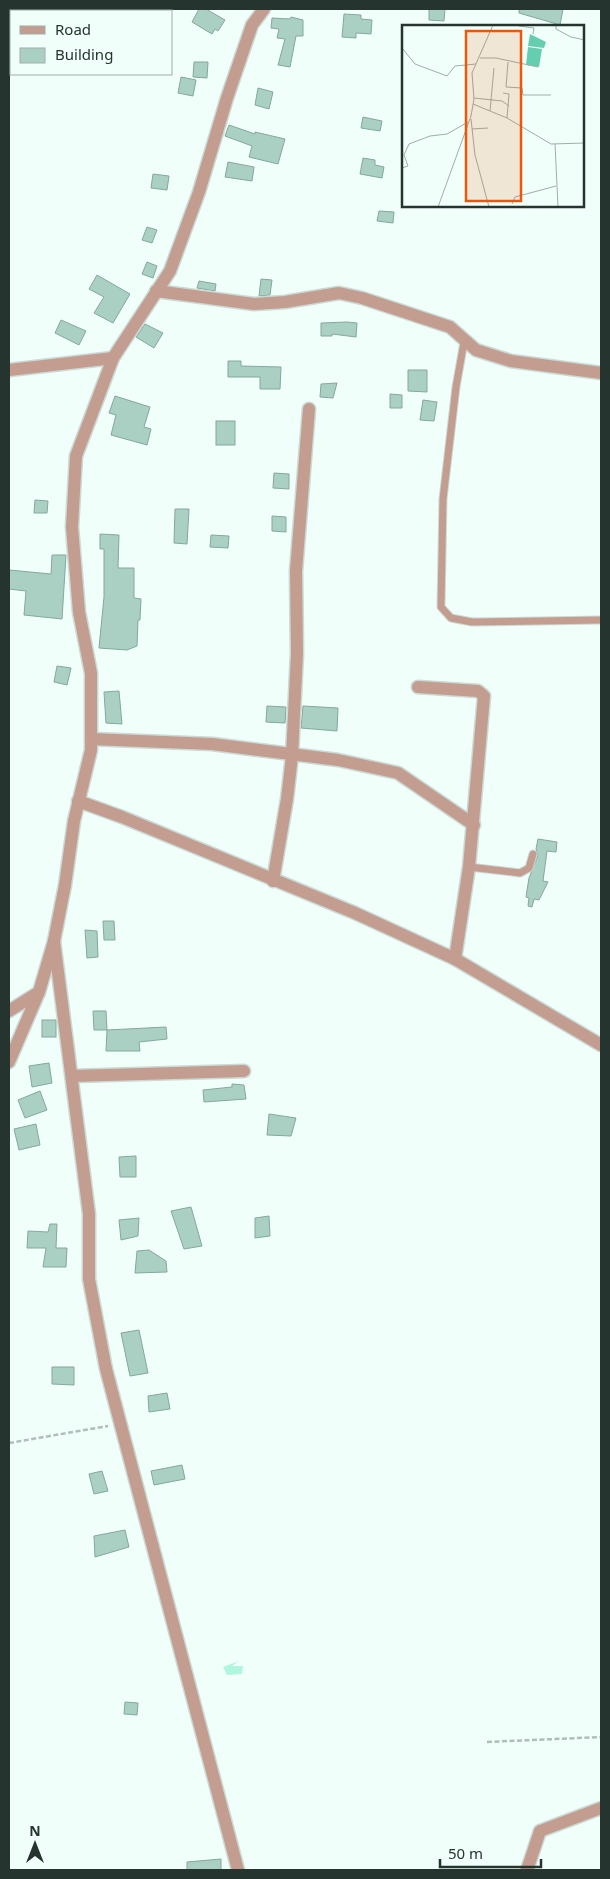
<svg xmlns="http://www.w3.org/2000/svg" width="610" height="1879" font-family="'Noto Sans',sans-serif">
<style>
.green{fill:#b0f5de}
.building{fill:#aad0c3;stroke:#84a89c}
.lines{fill:none;stroke-linecap:round;stroke-linejoin:round}
.service-casing{stroke:#cbdad5;stroke-width:9}
.minor-casing{stroke:#cbdad5;stroke-width:15}
.tertiary-casing{stroke:#cbdad5;stroke-width:15}
.path{stroke:#afbeb8;stroke-width:2.5;stroke-dasharray:5 2.5;stroke-linecap:butt}
.service{stroke:#c39d90;stroke-width:7}
.minor{stroke:#c39d90;stroke-width:12}
.tertiary{stroke:#c39d90;stroke-width:12}
.inset-road{fill:none;stroke:#9faea8;stroke-width:1}
.view{fill:#e8590c;fill-opacity:0.15;stroke:#e8590c;stroke-width:2.5}
.inset-edge{fill:none;stroke:#25342f;stroke-width:2.5}
</style>
<rect width="100%" height="100%" fill="#f0fff9"/>
<!-- green -->
<path class="green" d="M239,1661L232,1666H243L242,1674L227,1675L223,1667Z"/>
<!-- building -->
<g class="building">
<path d="M199,9H206L225,20L218,31L215,29L212,34L192,22Z"/>
<path d="M429,9H445L444,21L429,20Z"/>
<path d="M519,9H563L560,25L519,13Z"/>
<path d="M344,14L361,15V19L372,20L371,34L356,33V38L342,37Z"/>
<path d="M291,17L303,20V36H296L290,67L278,65L285,39L277,38L279,29L271,28L272,18L290,19Z"/>
<path d="M194,62H208L207,78L193,77Z"/>
<path d="M181,77L196,80L193,96L178,93Z"/>
<path d="M258,88L273,92L269,109L255,105Z"/>
<path d="M363,117L382,121L380,131L361,128Z"/>
<path d="M229,125L255,134V132L285,139L278,164L249,157L252,146L225,136Z"/>
<path d="M363,158L375,160V165L384,167L382,178L360,174Z"/>
<path d="M228,162L254,167L252,181L225,177Z"/>
<path d="M153,174L169,176L167,190L151,188Z"/>
<path d="M379,211L394,212L393,223L377,221Z"/>
<path d="M147,227L157,230L152,243L142,240Z"/>
<path d="M147,262L157,266L153,278L142,274Z"/>
<path d="M97,275L130,294L113,323L94,313L104,297L89,289Z"/>
<path d="M261,279L272,280L270,295L259,296Z"/>
<path d="M199,281L216,284L215,291L197,288Z"/>
<path d="M61,320L86,331L79,345L55,333Z"/>
<path d="M347,322L357,323L356,337L332,334V336H321V323Z"/>
<path d="M145,324L163,333L154,348L136,337Z"/>
<path d="M228,361H241V366L281,367L280,389H260V377H228Z"/>
<path d="M408,370H427V392L408,391Z"/>
<path d="M337,383L333,398L320,397L321,384Z"/>
<path d="M390,394L402,395V408H390Z"/>
<path d="M115,396L150,407L144,427L151,429L147,445L111,435L116,415L109,413Z"/>
<path d="M423,400L437,402L434,421L420,420Z"/>
<rect x="216" y="421" width="19" height="24"/>
<path d="M274,473L289,474V489L273,488Z"/>
<path d="M35,500L48,501L47,513H34Z"/>
<path d="M175,509H189L187,544L174,543Z"/>
<path d="M272,516L286,517V532L272,531Z"/>
<path d="M100,534L119,535L118,568H134V598L141,599L140,620H138L137,646L127,650L99,648L104,597V549H100Z"/>
<path d="M211,535L229,536L228,548L210,547Z"/>
<path d="M52,555H66L62,619L24,615L26,591L9,589V570L51,574Z"/>
<path d="M57,666L71,668L67,685L54,682Z"/>
<path d="M119,691L122,724L106,723L104,692Z"/>
<path d="M267,706L286,707L285,723L266,722Z"/>
<path d="M303,706L338,708L337,731L301,728Z"/>
<path d="M538,839L557,842L556,852L547,851L543,881L548,882L539,900L534,899L532,907L528,906L529,898L526,897L529,878L538,855L536,849Z"/>
<path d="M103,921H114L115,940H104Z"/>
<path d="M85,930L97,931L98,957L87,958Z"/>
<path d="M93,1011H106L107,1030H94Z"/>
<rect x="42" y="1020" width="14" height="17"/>
<path d="M166,1027L167,1039L139,1042L140,1051H106L107,1030Z"/>
<path d="M49,1063L52,1083L32,1087L29,1066Z"/>
<path d="M232,1084L244,1085L246,1099L204,1102L203,1090L232,1087Z"/>
<path d="M40,1091L47,1110L25,1118L18,1100Z"/>
<path d="M269,1114L296,1118L291,1136L267,1135Z"/>
<path d="M36,1124L40,1145L19,1150L14,1129Z"/>
<path d="M136,1156V1177H120L119,1157Z"/>
<path d="M191,1207L202,1246L184,1249L171,1211Z"/>
<path d="M269,1216L270,1236L255,1238V1218Z"/>
<path d="M139,1218L138,1236L121,1240L119,1220Z"/>
<path d="M50,1224H57L56,1248H67L66,1267H43L46,1248H27L28,1231L48,1232Z"/>
<path d="M149,1250L166,1261L167,1272L135,1273L137,1251Z"/>
<path d="M139,1330L148,1373L130,1376L121,1333Z"/>
<path d="M52,1367H74V1385L52,1384Z"/>
<path d="M167,1393L170,1409L149,1412L148,1396Z"/>
<path d="M182,1465L185,1479L154,1485L151,1471Z"/>
<path d="M102,1471L108,1491L94,1494L89,1474Z"/>
<path d="M125,1530L129,1547L95,1557L94,1536Z"/>
<path d="M125,1702L138,1703L137,1715L124,1714Z"/>
<path d="M221,1859V1870H187V1862Z"/>
</g>
<g class="lines">
<defs>
<g id="service">
<path d="M464,342L456,387L443,499L441,607L451,618L472,622L601,620"/>
<path d="M469,867L520,873L529,868L533,854"/>
</g>
<g id="minor">
<path d="M156,291L254,304L285,302L339,293L362,298L450,327L476,350L511,361L601,373"/>
<path d="M9,370L113,358"/>
<path d="M418,687L478,691L484,696L469,867L455,959"/>
<path d="M91,739L212,744L338,760L398,773L474,825"/>
<path d="M78,801L122,817L355,913L455,959L601,1045"/>
<path d="M273,881L287,799L292,756L297,653L296,571L309,409"/>
<path d="M54,941L89,1214V1279L106,1369L238,1870"/>
<path d="M9,1062L39,992"/>
<path d="M72,1076L244,1071"/>
<path d="M527,1870L540,1831L601,1808"/>
</g>
<path id="tertiary" d="M9,1011L39,992L54,941L65,885L74,821L91,750V673L79,612L72,527L76,456L113,358L170,271L199,192L227,98L252,25L264,9"/>
</defs>
<!-- service casing -->
<use href="#service" class="service-casing"/>
<!-- minor casing -->
<use href="#minor" class="minor-casing"/>
<!-- tertiary casing -->
<use href="#tertiary" class="tertiary-casing"/>
<!-- path -->
<g class="path">
<path d="M9,1443L108,1426"/>
<path d="M487,1742L601,1737"/>
</g>
<!-- service -->
<use href="#service" class="service"/>
<!-- minor -->
<use href="#minor" class="minor"/>
<!-- tertiary -->
<use href="#tertiary" class="tertiary"/>
</g>
<!-- overview -->
<g transform="translate(402 25)">
<rect width="182" height="182" fill="#f0fff9"/>
<path d="M128,9L144,17L142,23L126,21ZM126,22L140,24L137,42L124,40Z" fill="#66ceb0"/>
<path class="inset-road" d="M154,0V4L169,12L183,15M117,1L132,3L131,9M0,23L13,39L45,51L53,41L74,39M78,33H94L136,42M106,37L104,62L120,63L121,70H149M101,68L107,69L105,93M72,73L100,76L107,81M71,79L105,93L149,119L183,118M88,86L92,43M69,94L73,130L87,182M70,104L86,103M153,119L156,182M0,143L6,141L2,130L7,119L28,111L45,109L66,97M110,179L113,172L154,161M36,182L69,91L72,74L70,48L91,0"/>
<path class="view" d="M64,6H119V176H64Z"/>
<rect width="182" height="182" class="inset-edge"/>
</g>
<!-- border -->
<rect width="610" height="1879" fill="none" stroke="#25342f" stroke-width="20"/>
<!-- legend -->
<rect x="10" y="10" width="162" height="65" fill="#f0fff9" stroke="#9faea8"/>
<rect x="20" y="26" width="25" height="8" fill="#c39d90" stroke="#9faea8"/>
<text x="55" y="35" font-size="15" fill="#25342f">Road</text>
<rect x="20" y="48" width="25" height="15" fill="#aad0c3" stroke="#9faea8"/>
<text x="55" y="60" font-size="15" fill="#25342f">Building</text>
<!-- north arrow -->
<g transform="translate(35 1844)" stroke="#f0fff9" stroke-width="4" paint-order="stroke">
<path d="M0-4L9 19L0 12L-9 19Z" fill="#25342f"/>
<text y="-8" font-size="14" font-weight="bold" text-anchor="middle" fill="#25342f">N</text>
</g>
<!-- scale -->
<path d="M440 1859v8h101v-8" fill="none" stroke="#25342f" stroke-width="2.5"/>
<text x="448" y="1859" font-size="15" fill="#25342f" stroke="#f0fff9" stroke-width="4" paint-order="stroke">50 m</text>
</svg>
